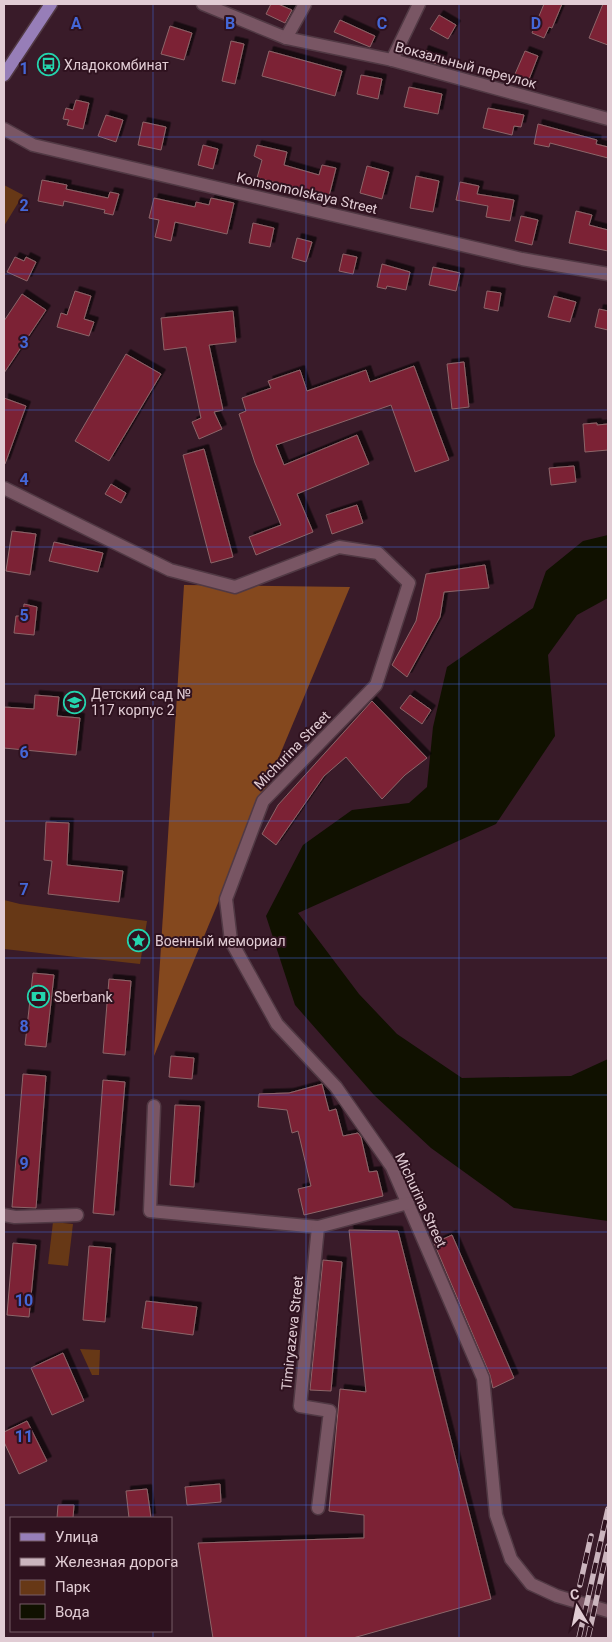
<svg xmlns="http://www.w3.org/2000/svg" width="612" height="1642" font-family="Roboto,sans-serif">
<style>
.green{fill:#673816}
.forest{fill:#84481e}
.water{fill:#101100}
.building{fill:#7b2234;stroke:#8c6569;filter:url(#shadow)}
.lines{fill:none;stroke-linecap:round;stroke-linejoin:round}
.minor-casing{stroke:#513944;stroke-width:15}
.major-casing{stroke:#513944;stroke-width:15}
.minor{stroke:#795664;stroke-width:12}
.major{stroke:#977eb8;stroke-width:12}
.rail-casing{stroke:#cbb5be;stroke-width:5.5}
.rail{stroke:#2f121f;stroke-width:4;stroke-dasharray:11;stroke-linecap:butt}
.grid{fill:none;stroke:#4467d7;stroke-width:1;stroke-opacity:0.55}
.labels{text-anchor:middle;stroke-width:4;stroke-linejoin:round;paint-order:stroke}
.poi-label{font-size:14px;fill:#e1ccd4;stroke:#2f121f;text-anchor:start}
.street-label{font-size:14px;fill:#e1ccd4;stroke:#2f121f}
.grid-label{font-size:16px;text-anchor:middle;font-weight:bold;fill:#4467d7;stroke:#2f121f;stroke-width:4;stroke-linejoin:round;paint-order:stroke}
</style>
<defs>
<filter id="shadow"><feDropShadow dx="4.5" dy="-4.5" stdDeviation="0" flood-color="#0009"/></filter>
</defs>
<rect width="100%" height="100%" fill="#391b29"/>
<!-- green -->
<g class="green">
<path d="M4,185L23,195L4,226Z"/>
<path d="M4,900L20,904L147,921L140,964L4,949Z"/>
<path d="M53,1222L73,1224L68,1266L48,1264Z"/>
<path d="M80,1349L100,1350L99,1375H92Z"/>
</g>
<!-- forest -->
<path class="forest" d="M184,585L350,587L154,1056Z"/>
<!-- water -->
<path class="water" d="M608,535V598L577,615L548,655L555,736L496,824L298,913L359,994L397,1034L462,1078L571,1076L608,1059V1221L514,1208L431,1148L374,1095L295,1005L266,916L303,845L352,810L409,803L427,787L433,727L447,667L533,608L546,571L583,541Z"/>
<!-- building -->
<g class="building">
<path d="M271,4H278L292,10L285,23L266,14Z"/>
<path d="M544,4H562L552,28L549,27L544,38L532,33Z"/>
<path d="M603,4H608V45L589,38Z"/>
<path d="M439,15L456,25L448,39L430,29Z"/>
<path d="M340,20L375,36L370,47L334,32Z"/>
<path d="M170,26L192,33L184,60L161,54Z"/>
<path d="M231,41L244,44L235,84L222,81Z"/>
<path d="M424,50L443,57L440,65L421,59Z"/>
<path d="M269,51L342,71L335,96L262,76Z"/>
<path d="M525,51L538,56L526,87L512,81Z"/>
<path d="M361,75L382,79L378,99L357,94Z"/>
<path d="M409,87L442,94L438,114L404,107Z"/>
<path d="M76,100L89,103L83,129L67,125L69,120L63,119L66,108L73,110Z"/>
<path d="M488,108L524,115L521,127L514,126L512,135L483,128Z"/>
<path d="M106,115L123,120L116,142L98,136Z"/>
<path d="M143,122L166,127L161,150L138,145Z"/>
<path d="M538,124L597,140L596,144L608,147V158L550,143L549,147L534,144Z"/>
<path d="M203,145L218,149L213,169L198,165Z"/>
<path d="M257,145L287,152L284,165L319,175L322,165L336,168L329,196L257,178L262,160L254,156Z"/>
<path d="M367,166L389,172L382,199L360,193Z"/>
<path d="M416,176L439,181L433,212L410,208Z"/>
<path d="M42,180L67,185L66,189L108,198L110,192L119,194L113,215L104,213L105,210L64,201L63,206L38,201Z"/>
<path d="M460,182L479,186L477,194L514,200L510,221L486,217L488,206L456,200Z"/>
<path d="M154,198L195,207L196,202L209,205L211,198L234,203L227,234L175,222L171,241L155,237L159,220L149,218Z"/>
<path d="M576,211L592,215L589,225L608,230V251L569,243Z"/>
<path d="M521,216L538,220L532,245L515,241Z"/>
<path d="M253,223L274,228L270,247L249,243Z"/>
<path d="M297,238L312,242L306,262L292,258Z"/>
<path d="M343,254L357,257L353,274L339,271Z"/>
<path d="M15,257L24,261L26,257L36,262L27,281L7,272Z"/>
<path d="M382,264L410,272L406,290L387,286L386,289L377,287Z"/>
<path d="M433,267L460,273L456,291L429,285Z"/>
<path d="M75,291L91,296L84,319L94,322L89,336L57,327L61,313L67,315Z"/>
<path d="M487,291L501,293L498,311L484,308Z"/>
<path d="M22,294L46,310L4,373V321Z"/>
<path d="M554,296L576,302L570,322L548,317Z"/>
<path d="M599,309L608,311V330L595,327Z"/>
<path d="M233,311L236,342L209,345L223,410L214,412L222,429L199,439L192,422L201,418L186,347L164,350L161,318Z"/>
<path d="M126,354L161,374L109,461L75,441Z"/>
<path d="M464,362L469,407L452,409L447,364Z"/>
<path d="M414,366L449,460L415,472L391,405L276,445L284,465L357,435L369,464L297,494L313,532L256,555L249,537L281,525L255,463L239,414L246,411L242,398L271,388L268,381L300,370L307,391L366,370L370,382Z"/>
<path d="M4,398L26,406L5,464H4Z"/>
<path d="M597,423V425L608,424V450L585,452L583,424Z"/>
<path d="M204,449L233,557L211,563L183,455Z"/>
<path d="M574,466L576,482L551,485L549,468Z"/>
<path d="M111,484L126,493L121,503L105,494Z"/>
<path d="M357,505L363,523L332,534L326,515Z"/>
<path d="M12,531L36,534L30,575L6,571Z"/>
<path d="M54,542L103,553L98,572L49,561Z"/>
<path d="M485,565L489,588L444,592L440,617L407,677L392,665L416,621L426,574Z"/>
<path d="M24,604L37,607L34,635L14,633L16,616H23Z"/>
<path d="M35,695L59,697L57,716L80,718L76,755L4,748V707L34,709Z"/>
<path d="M410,695L431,710L422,724L400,708Z"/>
<path d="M372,701L427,758L405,775L382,799L346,757L324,776L276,845L262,834L278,805Z"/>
<path d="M46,822L69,823L67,865L123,871L119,902L48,894L52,861L44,860Z"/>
<path d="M33,973L54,975L46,1047L25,1045Z"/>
<path d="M109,979L131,981L125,1055L103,1053Z"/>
<path d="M171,1056L194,1058L192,1079L169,1077Z"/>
<path d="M23,1074L46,1076L36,1208L12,1207Z"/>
<path d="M103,1080L125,1082L114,1215L93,1213Z"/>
<path d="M322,1084L329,1111L336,1109L343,1136L358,1133L361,1137L369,1172L377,1171L383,1196L304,1215L298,1189L311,1186L298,1131L292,1133L287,1110L258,1107L259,1094L289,1093Z"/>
<path d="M175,1105L200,1106L194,1187L170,1185Z"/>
<path d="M349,1230L398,1231L491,1599L353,1638H213L198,1543L364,1538V1515L329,1511L340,1389L366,1392Z"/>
<path d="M452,1235L514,1378L493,1388L490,1375L434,1243Z"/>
<path d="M13,1243L36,1245L29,1317L7,1315Z"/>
<path d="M89,1246L111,1248L105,1322L83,1320Z"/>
<path d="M323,1260L342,1262L331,1391L310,1390Z"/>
<path d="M146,1301L197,1307L193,1335L142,1328Z"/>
<path d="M63,1353L84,1401L52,1415L31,1368Z"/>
<path d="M27,1421L47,1461L19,1474L4,1442V1432Z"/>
<path d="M220,1484L221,1502L187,1505L185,1487Z"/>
<path d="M147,1489L151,1518H129L126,1491Z"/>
<path d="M58,1505H74L73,1518H57Z"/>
</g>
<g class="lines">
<defs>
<g id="minor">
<path d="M203,4L286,38L392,60L608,119"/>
<path d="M286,38L305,4"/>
<path d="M392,60L419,4"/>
<path d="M4,129L33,145L522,259L608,274"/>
<path d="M4,488L170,570L235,587L339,547L378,553L409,583L376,685L263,801L226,899L231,941L277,1024L336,1087L392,1167L483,1378L496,1515L511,1559L531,1584L557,1596L608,1611"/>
<path d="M154,1106L150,1211L318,1227"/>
<path d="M4,1215L15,1217L77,1215"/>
<path d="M318,1508L330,1411L300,1406L318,1227L408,1203"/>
</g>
<path id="major" d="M4,75L51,4"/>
</defs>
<!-- minor casing -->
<use href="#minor" class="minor-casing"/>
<!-- major casing -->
<use href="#major" class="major-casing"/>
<!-- minor -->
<use href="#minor" class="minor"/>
<!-- major -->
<use href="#major" class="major"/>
<defs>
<g id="rail">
<path d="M580,1585L591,1536"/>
<path d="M579,1638L608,1509"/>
<path d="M588,1638L608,1546"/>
</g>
</defs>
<!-- rail casing -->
<use href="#rail" class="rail-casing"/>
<!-- rail -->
<use href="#rail" class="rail"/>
</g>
<!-- grid -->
<path class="grid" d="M153,4V1518M306,4V1638M459,4V1638M4,137H608M4,274H608M4,410H608M4,547H608M4,684H608M4,821H608M4,958H608M4,1095H608M4,1232H608M4,1368H608M4,1505H608M153,1631V1638"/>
<!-- icons -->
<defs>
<symbol id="bus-ring" viewBox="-11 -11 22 22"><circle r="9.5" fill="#2f121f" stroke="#24d5ae" stroke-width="1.5"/><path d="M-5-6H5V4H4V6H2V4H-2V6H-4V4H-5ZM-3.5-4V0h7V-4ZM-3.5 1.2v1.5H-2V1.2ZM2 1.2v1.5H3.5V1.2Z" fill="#24d5ae"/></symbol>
<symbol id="school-ring" viewBox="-11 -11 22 22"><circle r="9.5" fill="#2f121f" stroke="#24d5ae" stroke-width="1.5"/><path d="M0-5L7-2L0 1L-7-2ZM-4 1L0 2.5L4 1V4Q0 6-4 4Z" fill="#24d5ae"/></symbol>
<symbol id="sight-ring" viewBox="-11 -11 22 22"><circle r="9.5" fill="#2f121f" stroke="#24d5ae" stroke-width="1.5"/><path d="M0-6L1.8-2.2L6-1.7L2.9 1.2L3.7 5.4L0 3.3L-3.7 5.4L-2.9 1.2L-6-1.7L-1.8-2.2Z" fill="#24d5ae"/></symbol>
<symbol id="bank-ring" viewBox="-11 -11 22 22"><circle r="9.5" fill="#2f121f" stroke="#24d5ae" stroke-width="1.5"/><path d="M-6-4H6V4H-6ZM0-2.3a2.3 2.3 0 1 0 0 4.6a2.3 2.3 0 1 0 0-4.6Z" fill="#24d5ae"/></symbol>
</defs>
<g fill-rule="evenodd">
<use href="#bus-ring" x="36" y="52" width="25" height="25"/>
<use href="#school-ring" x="62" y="690" width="25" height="25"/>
<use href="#sight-ring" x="126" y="928" width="25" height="25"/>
<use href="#bank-ring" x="26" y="984" width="25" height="25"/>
</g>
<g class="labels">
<!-- poi labels -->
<g class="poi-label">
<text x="64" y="70">Хладокомбинат</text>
<text x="91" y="699">Детский сад №<tspan x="91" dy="16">117 корпус 2</tspan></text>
<text x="155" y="946">Военный мемориал</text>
<text x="54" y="1002">Sberbank</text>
</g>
<!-- street labels -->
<g class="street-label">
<text transform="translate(466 65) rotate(15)" y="5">Вокзальный переулок</text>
<text transform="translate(307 193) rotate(13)" y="5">Komsomolskaya Street</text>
<text transform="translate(292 750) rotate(-46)" y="5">Michurina Street</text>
<text transform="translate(421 1200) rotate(65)" y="5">Michurina Street</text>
<text transform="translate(292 1333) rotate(-84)" y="5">Timiryazeva Street</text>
</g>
</g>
<g class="grid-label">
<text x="76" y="29">A</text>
<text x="230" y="29">B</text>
<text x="382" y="29">C</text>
<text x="536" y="29">D</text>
<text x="24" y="74">1</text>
<text x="24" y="211">2</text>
<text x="24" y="348">3</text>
<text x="24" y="485">4</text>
<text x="24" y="621">5</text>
<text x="24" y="758">6</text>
<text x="24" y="895">7</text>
<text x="24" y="1032">8</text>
<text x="24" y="1169">9</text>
<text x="24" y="1306">10</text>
<text x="24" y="1442">11</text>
</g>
<!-- border -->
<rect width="612" height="1642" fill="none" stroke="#e1ccd4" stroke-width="10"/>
<!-- legend -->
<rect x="10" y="1517" width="162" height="115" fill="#2f121f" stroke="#765c67"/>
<rect x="20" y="1533" width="25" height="8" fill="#977eb8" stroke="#765c67"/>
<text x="55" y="1542" font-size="15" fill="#e1ccd4">Улица</text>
<rect x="20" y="1558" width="25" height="8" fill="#cbb5be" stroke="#765c67"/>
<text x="55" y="1567" font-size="15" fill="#e1ccd4">Железная дорога</text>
<rect x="20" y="1580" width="25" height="15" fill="#673816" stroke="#765c67"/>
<text x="55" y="1592" font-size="15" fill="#e1ccd4">Парк</text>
<rect x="20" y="1604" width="25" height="15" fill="#101100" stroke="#765c67"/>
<text x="55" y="1617" font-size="15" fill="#e1ccd4">Вода</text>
<!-- north arrow -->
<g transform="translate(577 1607) rotate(350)" stroke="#2f121f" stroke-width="4" paint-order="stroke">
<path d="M0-4L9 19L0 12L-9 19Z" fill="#e1ccd4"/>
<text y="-8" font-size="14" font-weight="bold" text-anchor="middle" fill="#e1ccd4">С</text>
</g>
</svg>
